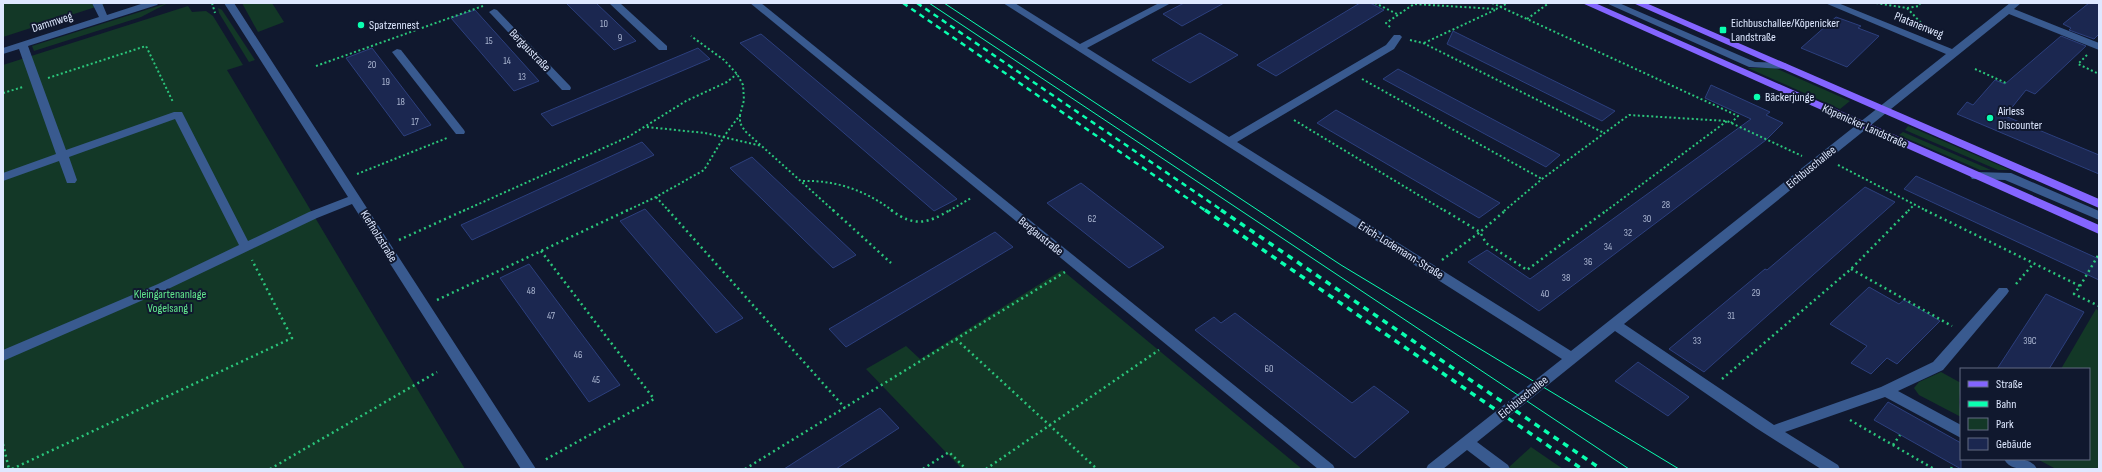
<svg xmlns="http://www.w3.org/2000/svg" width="2102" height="472" font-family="'Sofia Sans Condensed',sans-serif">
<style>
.green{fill:#133827}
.building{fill:#1b2750;stroke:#2c3f7d}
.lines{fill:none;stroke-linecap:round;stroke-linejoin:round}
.path-far1{stroke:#2bc67b;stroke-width:2;stroke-dasharray:2 2.5;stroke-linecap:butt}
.path{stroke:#2bc67b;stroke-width:2.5;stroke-dasharray:2 3.5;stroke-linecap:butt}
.minor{fill:#395a8f;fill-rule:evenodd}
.major{fill:#8465ff;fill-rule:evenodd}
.tram{stroke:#0affb0;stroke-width:1}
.rail-far1{stroke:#0affb0;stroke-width:2.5;stroke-dasharray:5.5 4.5;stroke-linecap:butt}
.rail{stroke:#0affb0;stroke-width:3.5;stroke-dasharray:6 5.5;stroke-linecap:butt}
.poi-dot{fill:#0affb0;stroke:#10182e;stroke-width:1.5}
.labels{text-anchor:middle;stroke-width:4;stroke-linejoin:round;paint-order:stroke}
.number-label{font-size:10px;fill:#adb8d3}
.street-label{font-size:12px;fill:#dee8ff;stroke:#10182e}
.poi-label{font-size:12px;fill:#dee8ff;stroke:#10182e;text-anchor:start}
.park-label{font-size:12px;fill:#61e78d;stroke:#10182e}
</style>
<rect width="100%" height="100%" fill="#10182e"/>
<!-- green -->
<g class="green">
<path d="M3,3H108L3,37Z"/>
<path d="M168,3L141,17L34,51L32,46Z"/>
<path d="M242,3H272L284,22L258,32Z"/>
<path d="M188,6L192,12L206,11L213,16L243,65L227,70L465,469H3V65Z"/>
<path d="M218,8L222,10L255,60L249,62L219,13Z"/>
<path d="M1748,68H1775L1850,101L1840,109Z"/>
<path d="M1908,126L1913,128L2010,170H1998L1905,130Z"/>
<path d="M1903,132L1991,170H1980L1899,135Z"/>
<path d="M1062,270L1302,469H962L866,369L906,346L920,359Z"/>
<path d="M2096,309L2099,311V469H2056L2037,459H2089V369H2061Z"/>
<path d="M1941,372L1961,383L1959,402L1961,417L1919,395L1914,388L1919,382Z"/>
<path d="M1531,447L1563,469H1507Z"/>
</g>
<!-- building -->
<g class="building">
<path d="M566,3H596L636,41L614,50Z"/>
<path d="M1184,3H1224L1182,26L1163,14Z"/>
<path d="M1360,3H1370L1384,10L1276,76L1257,65Z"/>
<path d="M2089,3H2099V34L2094,39L2069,30L2071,28L2063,24Z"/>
<path d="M475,10L539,81L514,91L451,18Z"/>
<path d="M1836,17L1861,26L1858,28L1879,36L1847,67L1801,48Z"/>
<path d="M1453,31L1615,111L1602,121L1447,44Z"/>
<path d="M1200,33L1238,55L1190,83L1152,60Z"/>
<path d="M761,34L957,199L934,211L740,43Z"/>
<path d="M2061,36L2086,46L2035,94L2026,90L2005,116L2099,155V174L1957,114L1967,102L1973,105L1995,80L2005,84Z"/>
<path d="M372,48L431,125L404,136L346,58Z"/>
<path d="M698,48L710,59L552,126L541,114Z"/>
<path d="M1398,69L1560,155L1546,167L1383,79Z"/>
<path d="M1711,85L1770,112L1766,115L1783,123L1766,140L1539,311L1468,262L1487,250L1530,279L1751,119L1705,98Z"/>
<path d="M1336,110L1500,203L1479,218L1317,123Z"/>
<path d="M642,142L654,155L472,240L461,225Z"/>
<path d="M752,157L856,255L833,268L730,168Z"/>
<path d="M1916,176L2099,259V280L1904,189Z"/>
<path d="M1081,183L1164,247L1129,268L1047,203Z"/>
<path d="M1865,187L1895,202L1704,372L1669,349L1765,269L1767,270Z"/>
<path d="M645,209L743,318L716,333L620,221Z"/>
<path d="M995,232L1013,247L846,347L829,329Z"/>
<path d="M529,264L620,385L589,402L500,278Z"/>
<path d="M1869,287L1899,304L1904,300L1940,321L1897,364L1887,358L1871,374L1851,363L1867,346L1830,324Z"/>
<path d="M2046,294L2084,312L2049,369H1997Z"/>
<path d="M1235,313L1352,403L1374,386L1409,412L1355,458L1195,330L1214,317L1221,323Z"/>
<path d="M1638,362L1689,397L1668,416L1615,381Z"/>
<path d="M1888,402L1961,443V469L1874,420Z"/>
<path d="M880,408L899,428L836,469H784Z"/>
</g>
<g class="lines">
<!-- path-far1 -->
<g class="path-far1">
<path d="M212,3L215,13"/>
<path d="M1375,3L1397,14"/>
<path d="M1492,3L1738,116L1731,123"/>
<path d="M1876,3L1907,8L1919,6L1920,3"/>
<path d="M1907,8L1924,26"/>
<path d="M1527,19L1549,3"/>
<path d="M1390,27L1386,23L1414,4L1496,9L1508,3"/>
<path d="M1410,40L1423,43L1604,133"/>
<path d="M1424,43L1495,10"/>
<path d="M2087,55L2078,64L2099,74"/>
<path d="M316,66L483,6"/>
<path d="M1975,69L2006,83"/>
<path d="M48,78L146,46L173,102"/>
<path d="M1362,79L1542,179"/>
<path d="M3,93L23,87"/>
<path d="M740,115V123L745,131L834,211"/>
<path d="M1294,120L1445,211"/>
<path d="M647,127L705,133L762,146"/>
<path d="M1838,165L1927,211"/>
<path d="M357,174L447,138"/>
<path d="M803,181C837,180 866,191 893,211"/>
<path d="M656,197L669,211"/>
<path d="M463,211L628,137L686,101L727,82L737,74"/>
<path d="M626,211L656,197L704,170L725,135L740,115L744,100L743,85L737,74L724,60L691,36"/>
<path d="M949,211L971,198"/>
<path d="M1504,211L1542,179L1629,115L1727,121L1802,156"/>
<path d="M1606,211L1727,121"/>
<path d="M1908,211L1914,205"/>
</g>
<!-- path -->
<g class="path">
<path d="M668,210L845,408"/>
<path d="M833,210L891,263"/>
<path d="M891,210C914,227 927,224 950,210"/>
<path d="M1444,210L1480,232L1506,210"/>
<path d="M1925,210L2080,286L2074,294L2099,306"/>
<path d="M399,240L465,210"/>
<path d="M541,251L654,399L543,461"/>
<path d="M1442,260L1480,232L1486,243L1527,270L1607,210"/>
<path d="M1851,269L1952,326"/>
<path d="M2016,284L2034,263"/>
<path d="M2080,286L2099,254"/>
<path d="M437,300L628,210"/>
<path d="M956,339L1097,469"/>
<path d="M1722,379L1851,269L1909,210"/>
<path d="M1850,420L1934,469"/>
<path d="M3,444L9,469"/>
<path d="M1893,445L1900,435"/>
<path d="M12,469L292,338L252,260"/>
<path d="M270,469L437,372"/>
<path d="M745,469L1065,272"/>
<path d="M923,469L949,452L966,469"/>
<path d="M986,469L1159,350"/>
<path d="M1951,469L1953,465"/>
</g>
<!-- minor -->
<g class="minor">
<path d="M92,3H102L107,15L144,3H159L157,5L28,46L66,150L174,112H182L248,241L309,212L348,197L224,3H234L536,469H521L352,204L317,218L166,290L3,361V350L158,284L239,245L175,119L69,157L77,180L75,183H67L59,161L3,181V173L56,154L19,49L3,54V48L99,17Z"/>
<path d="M609,3H620L667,46V50H659Z"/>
<path d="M750,3H761L1333,465L1335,469H1318Z"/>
<path d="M1003,3H1015L1080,44L1159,3H1171L1087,48L1229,137L1386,45L1394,35H1400L1402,37L1394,49L1237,142L1571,351L1946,54L1825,3H1838L1952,49L2010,3H2021L2014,9L2099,43V50L2009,14L1624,324L1774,425L1881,387L1933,362L1999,288H2007L2009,291L2007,294L1943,370L1898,391L1961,425V438L1885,397L1785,432L1838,465L1840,469H1821L1756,428L1615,331L1477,442L1508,465L1510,469H1492L1467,450L1443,469H1426L1428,465L1562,359Z"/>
<path d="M1606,3H1619L1755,62L1785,63L1790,66L1785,69L1749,67Z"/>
<path d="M494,9L497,10L570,86L571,88L570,90H562L491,14L489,12Z"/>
<path d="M397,49L401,50L464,130L465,132L464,134H456L392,52Z"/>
<path d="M1976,172L2011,173L2099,211V220L2005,180L1972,179L1970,176Z"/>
<path d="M2004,459C2016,459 2031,457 2037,469C2026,469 2010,471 2004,459Z"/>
</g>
<!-- major -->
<g class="major">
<path d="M1582,3H1595L2099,225V234Z"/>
<path d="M1633,3H1646L2099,199V208Z"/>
</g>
<!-- tram -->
<g class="tram">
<path d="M929,3L1629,469"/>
<path d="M944,3L1341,265L1679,469"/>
</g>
<!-- rail-far1 -->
<g class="rail-far1">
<path d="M903,3L1206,211"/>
<path d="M917,3L1223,211"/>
</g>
<!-- rail -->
<g class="rail">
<path d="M1205,210L1582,469"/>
<path d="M1221,210L1601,469"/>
</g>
</g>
<!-- markers -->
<g class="poi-dot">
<circle cx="361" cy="25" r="4"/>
<rect x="1719" y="26" width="8" height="8" rx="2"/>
<circle cx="1757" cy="97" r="4"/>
<circle cx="1990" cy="118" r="4"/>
</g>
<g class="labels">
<!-- number labels -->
<g class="number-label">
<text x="604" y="27">10</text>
<text x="620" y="41">9</text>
<text x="489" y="44">15</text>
<text x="507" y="64">14</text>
<text x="372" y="68">20</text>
<text x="522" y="80">13</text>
<text x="386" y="85">19</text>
<text x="401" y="105">18</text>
<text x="415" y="125">17</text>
<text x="1666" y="208">28</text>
<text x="1092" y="222">62</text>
<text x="1647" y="222">30</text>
<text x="1628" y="236">32</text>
<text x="1608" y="250">34</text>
<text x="1588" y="265">36</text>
<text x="1566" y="281">38</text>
<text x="531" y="294">48</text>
<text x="1756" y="296">29</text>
<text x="1545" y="297">40</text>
<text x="551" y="319">47</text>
<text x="1731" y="319">31</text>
<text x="1697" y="344">33</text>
<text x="2030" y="344">39C</text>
<text x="578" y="358">46</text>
<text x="1269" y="372">60</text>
<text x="596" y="383">45</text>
</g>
<!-- street labels -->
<g class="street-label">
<text transform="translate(52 22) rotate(-18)" y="4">Dammweg</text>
<text transform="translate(1919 25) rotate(22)" y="4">Platanenweg</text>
<text transform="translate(530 50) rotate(46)" y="4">Bergaustraße</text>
<text transform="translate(1865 126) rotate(24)" y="4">Köpenicker Landstraße</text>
<text transform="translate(1811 167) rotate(-39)" y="4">Eichbuschallee</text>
<text transform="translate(379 236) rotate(58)" y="4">Kiefholzstraße</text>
<text transform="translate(1041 236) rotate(39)" y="4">Bergaustraße</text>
<text transform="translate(1401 250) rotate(32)" y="4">Erich-Lodemann-Straße</text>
<text transform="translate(1523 397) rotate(-39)" y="4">Eichbuschallee</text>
</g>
<!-- poi labels -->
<g class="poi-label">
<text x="1731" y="27">Eichbuschallee/Köpenicker<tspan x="1731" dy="14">Landstraße</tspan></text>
<text x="369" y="29">Spatzennest</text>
<text x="1765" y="101">Bäckerjunge</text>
<text x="1998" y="115">Airless<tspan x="1998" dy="14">Discounter</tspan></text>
</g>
<!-- park labels -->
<g class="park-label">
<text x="170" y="298">Kleingartenanlage<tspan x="170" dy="14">Vogelsang I</tspan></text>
</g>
</g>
<!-- border -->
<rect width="2102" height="472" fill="none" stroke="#dee8ff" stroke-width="8"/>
<!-- legend -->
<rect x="1960" y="368" width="130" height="92" fill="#10182e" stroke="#626b82"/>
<rect x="1968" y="381" width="20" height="6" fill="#8465ff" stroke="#626b82"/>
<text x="1996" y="388" font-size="12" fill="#dee8ff">Straße</text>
<rect x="1968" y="401" width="20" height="6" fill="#0affb0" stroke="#626b82"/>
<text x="1996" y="408" font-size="12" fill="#dee8ff">Bahn</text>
<rect x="1968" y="418" width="20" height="12" fill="#133827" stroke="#626b82"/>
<text x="1996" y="428" font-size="12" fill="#dee8ff">Park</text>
<rect x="1968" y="438" width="20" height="12" fill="#1b2750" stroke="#626b82"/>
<text x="1996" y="448" font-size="12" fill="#dee8ff">Gebäude</text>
</svg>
